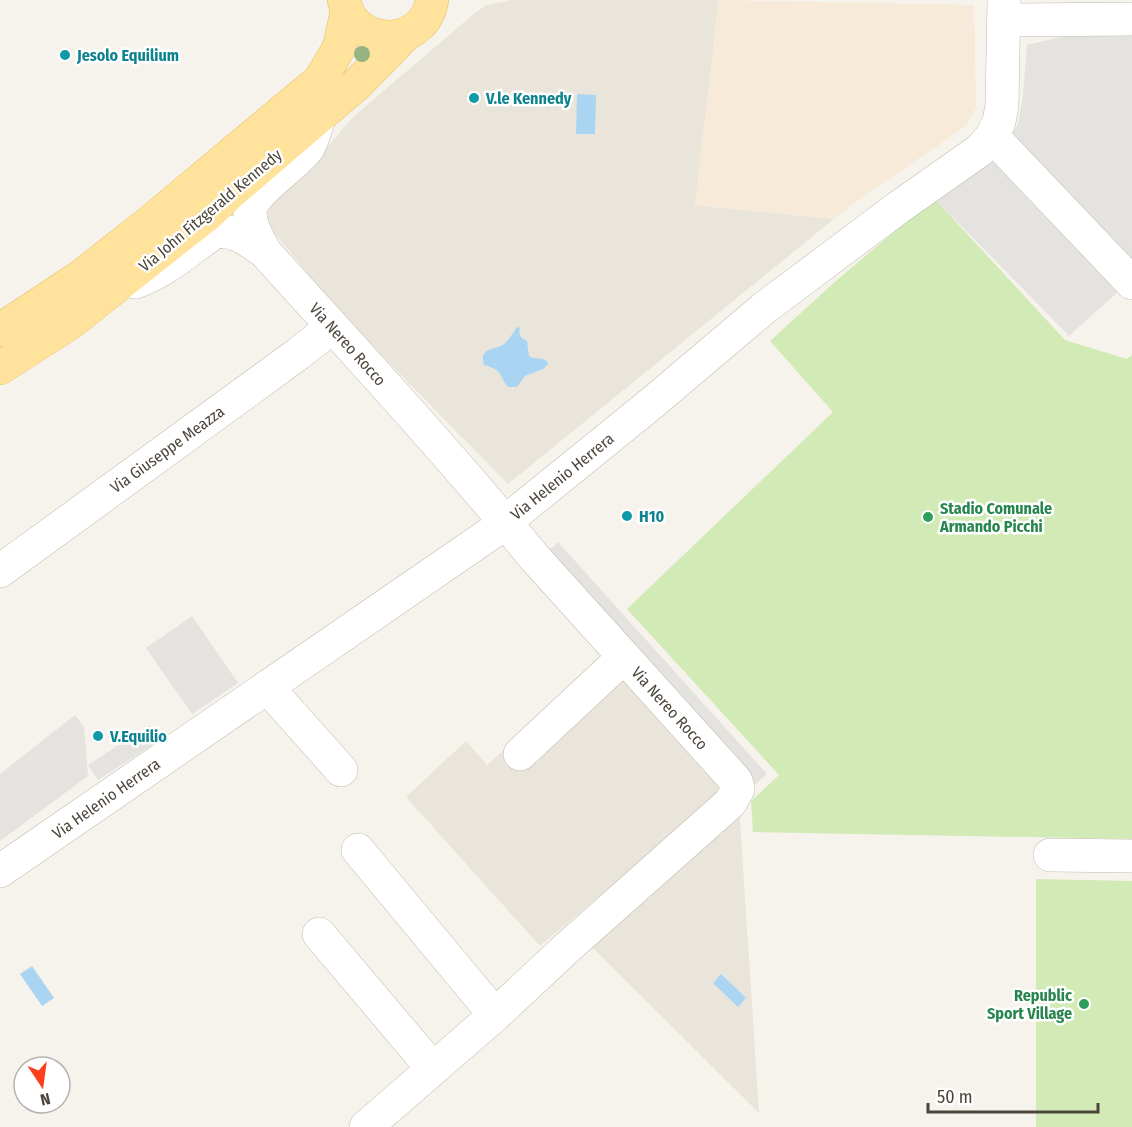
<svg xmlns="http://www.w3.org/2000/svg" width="1132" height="1127" font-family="'Fira Sans Condensed',sans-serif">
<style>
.residential{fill:#eae5da}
.commercial{fill:#f7ead8}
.green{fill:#d2eab5}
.parking{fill:#e5e3e0}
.water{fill:#a9d4f2}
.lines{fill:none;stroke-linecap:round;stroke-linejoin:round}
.minor-casing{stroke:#c2bbae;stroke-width:34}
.major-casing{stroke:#e6c16a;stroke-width:34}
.minor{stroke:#fff;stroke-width:33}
.major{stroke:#ffe39c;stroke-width:33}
.tree{fill:#97b381}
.culture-dot{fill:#0f9aa8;stroke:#fff;stroke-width:2}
.leisure-dot{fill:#2e9e5b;stroke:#fff;stroke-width:2}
.labels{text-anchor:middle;stroke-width:5;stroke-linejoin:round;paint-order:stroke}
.culture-label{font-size:16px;font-weight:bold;fill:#0d838f;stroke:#fff;text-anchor:start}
.street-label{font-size:16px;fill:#4b4439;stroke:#fff}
.leisure-label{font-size:16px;font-weight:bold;fill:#27864d;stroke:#fff;text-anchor:start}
</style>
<rect width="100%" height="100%" fill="#f6f3ec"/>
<!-- residential -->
<g class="residential">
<path d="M512,0H719L695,205L834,219L508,484L342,315L270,228L266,215L272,204L325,150L353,117L470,17L486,5Z"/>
<path d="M619,652L738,789L759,1113L595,950L577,939L607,912L604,892L540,946L406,797L466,741L487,765Z"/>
</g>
<!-- commercial -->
<path class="commercial" d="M719,0L974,5L976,108L966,126L854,203L834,219L695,205Z"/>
<!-- green -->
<g class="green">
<path d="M934,198L1065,340L1127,359L1132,355V839L753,832L751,801L779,775L627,609L833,412L770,341L837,280Z"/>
<path d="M1036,879L1132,881V1127H1036Z"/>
</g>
<!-- parking -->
<g class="parking">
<path d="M1132,29V279L1069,336L934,198L1004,146L1018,124L1023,95L1027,45L1089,30Z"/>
<path d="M558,542L767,774L755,785L546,553Z"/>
<path d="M192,616L238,683L192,714L146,648Z"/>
<path d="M75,715L84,727L88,776L0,841V774Z"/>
<path d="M150,725L160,740L98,780L88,765Z"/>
</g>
<!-- water -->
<g class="water">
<path d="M577,94L596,95L595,134H576Z"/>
<path d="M517,327L520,328C518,336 521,338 527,341L529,356C535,360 541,357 547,361L548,364L543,369L525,376L517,387H508C497,373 504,371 484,365C478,346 497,351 505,343C510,339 513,332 517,327Z"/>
<path d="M32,966L54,998L42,1006L20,974Z"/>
<path d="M721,974L746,998L738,1007L713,983Z"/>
</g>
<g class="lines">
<defs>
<g id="minor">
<path d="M1004,20L1132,19"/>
<path d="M319,117C316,127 314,138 308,148C295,166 250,193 250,213C250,227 259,240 265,252C356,353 448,452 534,557L736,781L738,789L730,803L569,946L495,1015L366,1127"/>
<path d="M992,136L1132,283"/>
<path d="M135,282C165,272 188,250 215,232C235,229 249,241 265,252"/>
<path d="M0,571L298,354L332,327"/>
<path d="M267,687L341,770"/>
<path d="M520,754L624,657"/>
<path d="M358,850L495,1015"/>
<path d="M1050,855L1132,856"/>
<path d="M0,871L494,531L652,403L763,309L899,207L980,150L992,136L999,122L1002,105L1004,0"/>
<path d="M319,934L433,1069"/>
</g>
<g id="major">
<path d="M344,0C345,4 346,9 348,13C368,50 426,43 432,0"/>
<path d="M0,330L80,277L150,222L320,80L339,48L347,12"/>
<path d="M0,368L70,323L208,214L230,193L357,84L406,34"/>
</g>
</defs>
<!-- minor casing -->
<use href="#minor" class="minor-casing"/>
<!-- major casing -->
<use href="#major" class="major-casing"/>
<!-- minor -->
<use href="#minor" class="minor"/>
<!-- major -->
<use href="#major" class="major"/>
</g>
<!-- trees -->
<circle class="tree" cx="362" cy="54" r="8"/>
<!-- markers -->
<g class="culture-dot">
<circle cx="65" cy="55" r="6"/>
<circle cx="474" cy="98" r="6"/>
<circle cx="627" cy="516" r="6"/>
<circle cx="98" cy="736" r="6"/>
</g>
<g class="leisure-dot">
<circle cx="928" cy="517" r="6"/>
<circle cx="1084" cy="1004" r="6"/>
</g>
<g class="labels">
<!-- culture labels -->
<g class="culture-label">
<text x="77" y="61">Jesolo Equilium</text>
<text x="486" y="104">V.le Kennedy</text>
<text x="639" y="522">H10</text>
<text x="110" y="742">V.Equilio</text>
</g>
<!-- street labels -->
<g class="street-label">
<text transform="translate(210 210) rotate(-40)" y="6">Via John Fitzgerald Kennedy</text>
<text transform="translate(348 344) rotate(48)" y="6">Via Nereo Rocco</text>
<text transform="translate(167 449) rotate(-36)" y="6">Via Giuseppe Meazza</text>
<text transform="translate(562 476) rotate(-39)" y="6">Via Helenio Herrera</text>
<text transform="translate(670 708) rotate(48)" y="6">Via Nereo Rocco</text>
<text transform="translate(106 798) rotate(-35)" y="6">Via Helenio Herrera</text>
</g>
<!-- leisure labels -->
<g class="leisure-label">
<text x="940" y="514">Stadio Comunale<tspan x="940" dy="18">Armando Picchi</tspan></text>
<text x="1072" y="1001" text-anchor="end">Republic<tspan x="1072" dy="18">Sport Village</tspan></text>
</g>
</g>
<!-- north arrow -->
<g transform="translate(42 1085) rotate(167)"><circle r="28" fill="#ffffff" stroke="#b7b4b0" stroke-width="1.5"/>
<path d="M0-4.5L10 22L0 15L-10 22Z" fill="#fc3f1d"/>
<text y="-9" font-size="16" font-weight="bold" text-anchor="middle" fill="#4b4439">N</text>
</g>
<!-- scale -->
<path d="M928 1103v9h170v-9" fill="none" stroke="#4b4439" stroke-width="3"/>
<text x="937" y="1103" font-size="18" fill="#4b4439" stroke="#ffffff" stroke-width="4.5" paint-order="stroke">50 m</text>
</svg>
